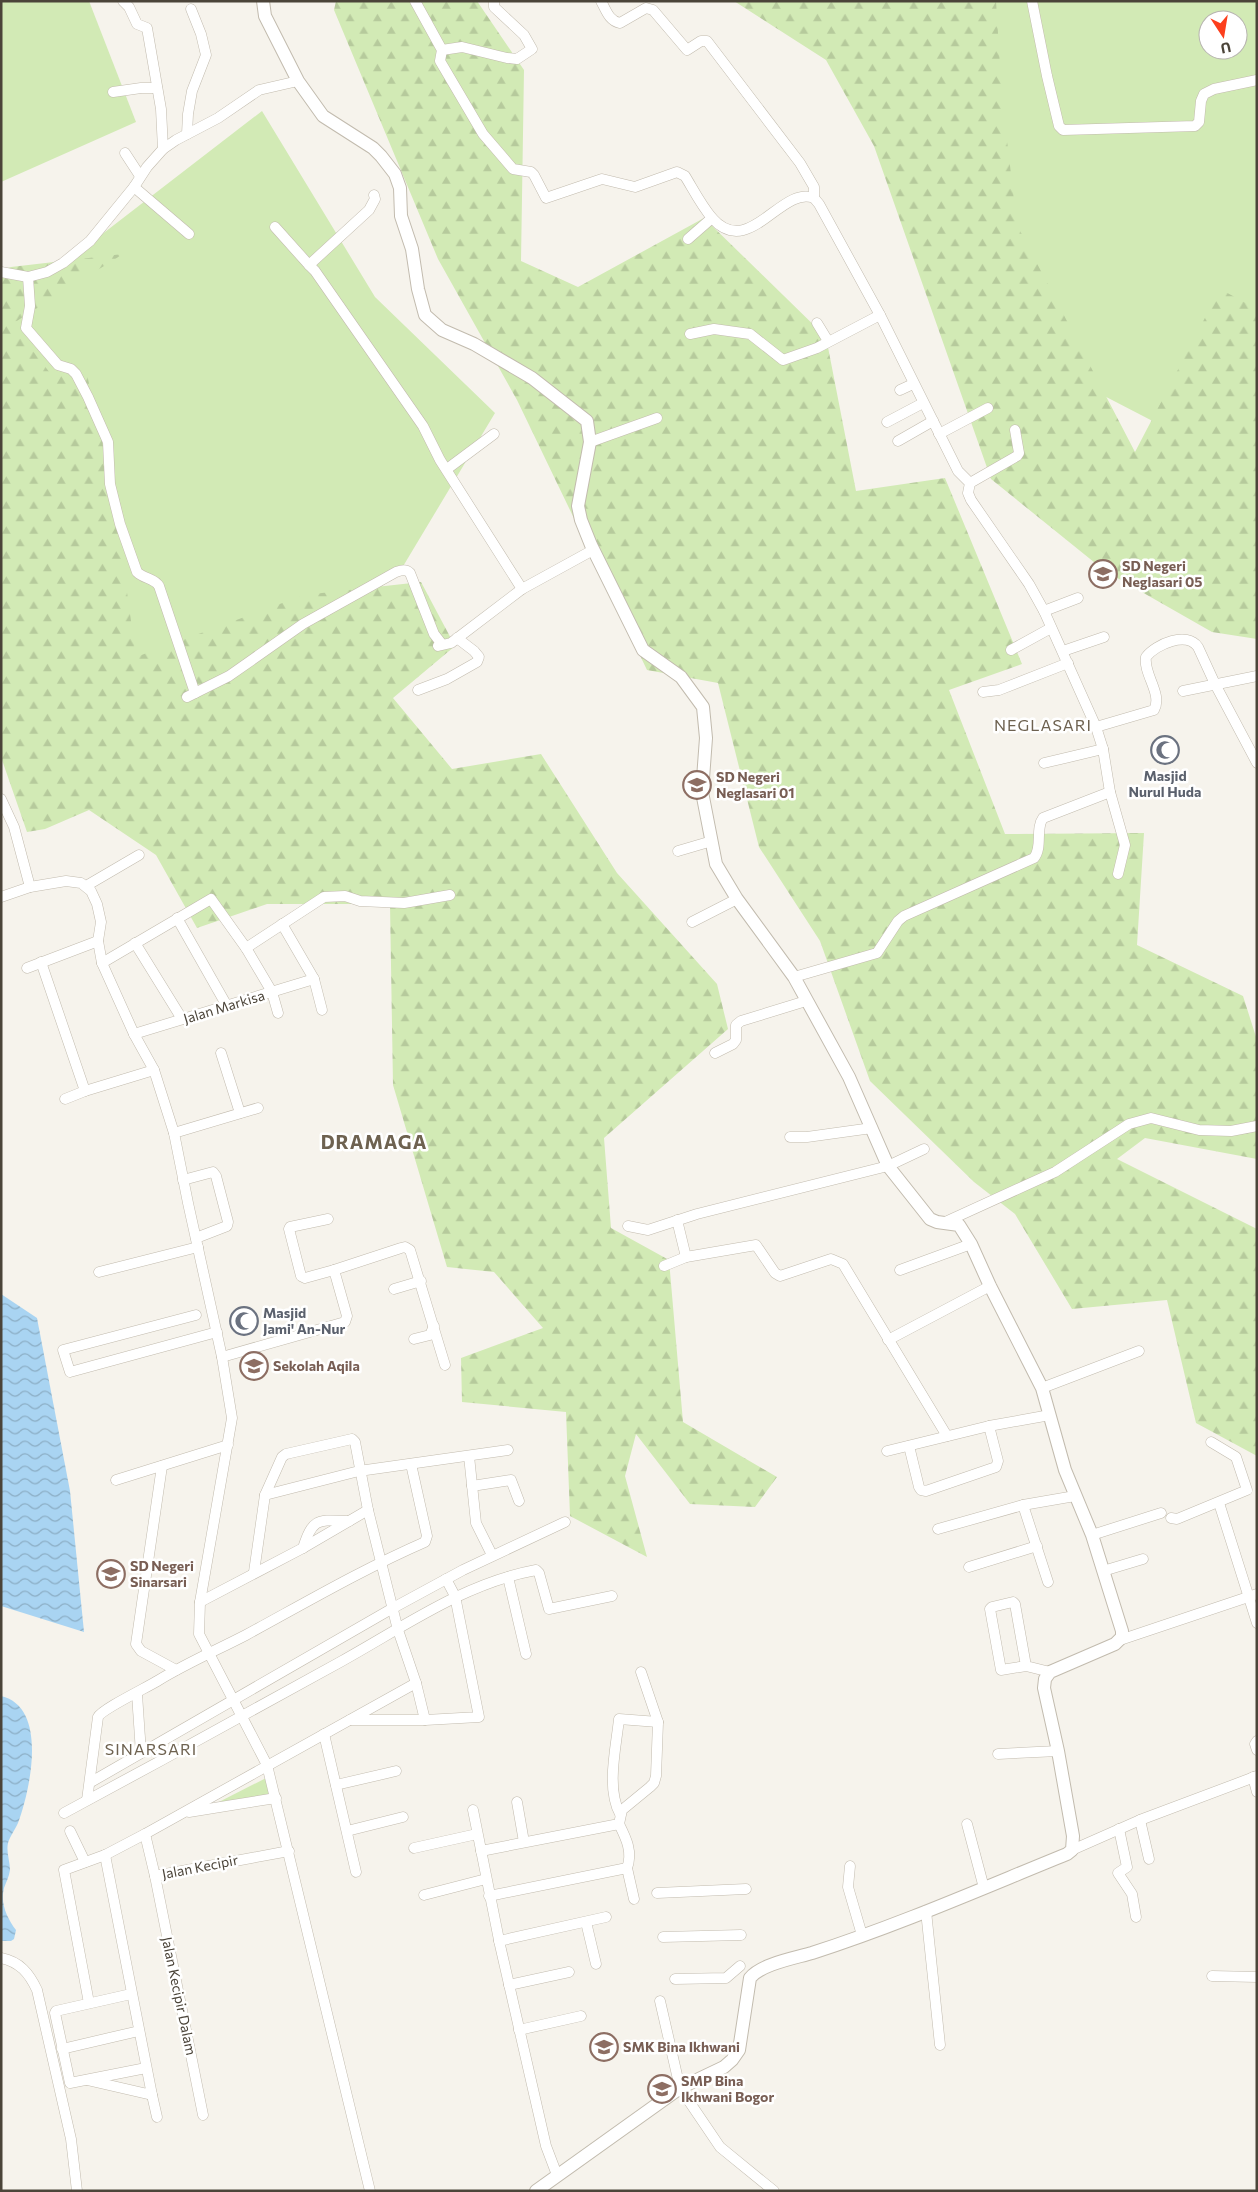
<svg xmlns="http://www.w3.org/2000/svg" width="1258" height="2192" font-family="Commissioner,sans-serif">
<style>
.green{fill:#d2eab5;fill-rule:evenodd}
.forest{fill:url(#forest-firs)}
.water{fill:url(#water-waves)}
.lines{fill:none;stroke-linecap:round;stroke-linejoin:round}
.minor-casing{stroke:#c2bbae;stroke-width:11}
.tertiary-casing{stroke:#c2bbae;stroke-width:14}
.minor{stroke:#fff;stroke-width:10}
.tertiary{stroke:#fff;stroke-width:12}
.labels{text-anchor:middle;stroke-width:5;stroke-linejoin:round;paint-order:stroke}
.education-label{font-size:14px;font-weight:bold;fill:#785e54;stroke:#fff;text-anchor:start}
.worship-label{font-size:14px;font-weight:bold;fill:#5b616d;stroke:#fff}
.street-label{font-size:14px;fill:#4b4439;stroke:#fff}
.quarter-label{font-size:16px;letter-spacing:1px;fill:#6e6250;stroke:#fff}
.district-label{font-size:19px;font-weight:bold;letter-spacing:1px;fill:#6e6250;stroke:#fff}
</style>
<defs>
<pattern id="forest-firs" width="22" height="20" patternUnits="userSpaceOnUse" patternTransform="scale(1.25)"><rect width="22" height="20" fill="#d2eab5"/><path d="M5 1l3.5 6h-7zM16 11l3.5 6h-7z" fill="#b6ca9c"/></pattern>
<pattern id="water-waves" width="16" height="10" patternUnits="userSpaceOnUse" patternTransform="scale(1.25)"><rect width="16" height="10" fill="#a9d4f2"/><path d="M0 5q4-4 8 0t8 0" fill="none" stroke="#8caec5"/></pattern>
</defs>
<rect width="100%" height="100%" fill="#f6f3ec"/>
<!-- green -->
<g class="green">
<path d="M1,1H89L136,122L1,182Z"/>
<path d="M953,1H1257V360L1224,458L975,329ZM1208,20H1238V50H1208Z"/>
<path d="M262,111L375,297L495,413L402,568L310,652L138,737L1,305L66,262Z"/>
<path d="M268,1777L273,1797L215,1804Z"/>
</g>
<!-- forest -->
<g class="forest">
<path d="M336,1H477L524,70L521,261L578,287L704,218L826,337L856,491L945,478L1022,664L949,690L1005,834L1144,833L1137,945L1243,996L1257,1040V1159L1145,1138L1117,1159L1257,1229V1456L1196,1423L1167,1300L1072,1309L1015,1214L974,1182L870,1081L820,941L759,847L718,683L647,670L517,400L438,259L334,10Z"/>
<path d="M734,1H996L1002,98L1017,225L1135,452L1220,289L1257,309V639L1212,632L1105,571L991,479L874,146L826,60Z"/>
<path d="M123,254L12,324L50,373L86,370L113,491L136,657L304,595L421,582L455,646L393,698L452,769L541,754L617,873L717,984L728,1029L604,1138L611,1228L669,1260L683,1422L777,1477L755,1507L690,1504L636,1434L625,1476L647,1557L570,1516L566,1412L462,1402L461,1358L543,1328L494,1272L447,1267L393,1085L390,904H267L197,928L156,855L89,810L45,829L27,832L1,757V270L11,267Z"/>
</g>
<!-- water -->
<g class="water">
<path d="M1,1294L37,1318L70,1491L84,1632L1,1606Z"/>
<path d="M1,1696C49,1707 30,1791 18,1823C15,1830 10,1836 8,1843C6,1852 10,1861 10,1870C9,1877 6,1882 4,1888C0,1903 7,1918 16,1930L14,1939L11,1941H1Z"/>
</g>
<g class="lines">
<defs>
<g id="minor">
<path d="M123,1L129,7L137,24L147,28L161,109L163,149"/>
<path d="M415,1L442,50L440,61L483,134L513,169L531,172L534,175L546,198L602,179L635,187L677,172L685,176C693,189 701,205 712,218C749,260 781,185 814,198L819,204L880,315L958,471L970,483L968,493L971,500L1029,584L1044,611L1096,727L1103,749L1110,792L1125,845L1118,874"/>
<path d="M601,1C606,10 609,21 620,23L646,8L653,10L687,50L701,41H707L800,163L814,187V198"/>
<path d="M1032,1L1047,76L1059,126L1063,130L1195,126L1199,122L1201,101L1204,94L1214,89L1257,80"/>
<path d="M442,50L462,47L507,58L517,59L532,49L524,35L494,7V1"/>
<path d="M113,92L141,88H157"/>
<path d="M187,134L188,114L192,91L206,55L201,34L191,9"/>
<path d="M125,153L140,176"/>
<path d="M134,187L189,234"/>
<path d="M374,195L375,199L369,210L309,265L315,271L423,426L440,460L522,589"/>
<path d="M275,227L309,265"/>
<path d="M688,239L712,218"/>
<path d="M1,272L28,277L47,272L63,263L90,241L134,187L147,167L163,149L176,140L218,118L259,90L298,81"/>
<path d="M28,277L30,306L26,328L58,365L71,369L76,374L88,397L108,442L110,484L120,524L137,572C144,579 154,578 159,586L195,693"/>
<path d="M817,323L828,341"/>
<path d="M690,334L714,329L750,334L783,360L817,348L880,315"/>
<path d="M900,390L913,384"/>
<path d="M887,422L923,403"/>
<path d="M939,434L988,408"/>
<path d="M898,441L933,421"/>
<path d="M590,442L657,418"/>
<path d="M447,469L494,434"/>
<path d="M970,483L1017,456L1019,453L1015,430"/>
<path d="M1044,611L1078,598"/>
<path d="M438,646L451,643L522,589L593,550"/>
<path d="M1011,650L1051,628"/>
<path d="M1063,651L1104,637"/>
<path d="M418,690L447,679L477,662L479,657L474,651L457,638"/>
<path d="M1183,691L1257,676"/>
<path d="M983,692L999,690L1068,663"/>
<path d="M187,697L229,676L303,624L396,572C402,570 406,569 410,573L434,634L441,643"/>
<path d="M1096,727L1154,710C1163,694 1143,674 1146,657C1156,644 1187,631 1198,647L1215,684L1257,763"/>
<path d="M1044,763L1103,749"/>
<path d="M1,799L14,827L30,887"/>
<path d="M678,851L712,841"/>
<path d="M86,886L139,855"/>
<path d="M1,897L30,887L66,881L81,883L91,891L97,904L101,922L98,941L102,963L134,1034L154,1070L174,1133L188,1203L222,1357L232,1418L200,1602L199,1634L267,1765L370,2191"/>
<path d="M177,918L227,1006"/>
<path d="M692,922L737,899"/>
<path d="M282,924L314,979L322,1010"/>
<path d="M135,943L182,1019"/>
<path d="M246,948L324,897L345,896L360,901L404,903L450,895"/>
<path d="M41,962L85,1091"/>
<path d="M102,963L211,899L246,948L272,992L278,1013"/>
<path d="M27,968L98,941"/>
<path d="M794,977L877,953L898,921L904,916L1034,858C1043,847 1035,829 1043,818L1110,792"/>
<path d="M134,1034L314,979"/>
<path d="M221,1053L240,1113"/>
<path d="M715,1053L733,1044L736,1040V1025L741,1021L806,1001"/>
<path d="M65,1099L85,1091L154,1070"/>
<path d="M174,1133L258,1108"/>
<path d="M790,1137H807L872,1128"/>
<path d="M183,1180L213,1172L216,1176L228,1222L227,1226L196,1238"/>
<path d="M677,1220L686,1257L756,1245L775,1273L780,1276L831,1259L843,1264L947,1436"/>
<path d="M943,1223L1055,1172L1129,1124L1151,1118L1199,1130L1231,1131L1257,1126"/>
<path d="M628,1226L648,1230L697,1214L888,1166L924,1149"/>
<path d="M664,1266L686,1257"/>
<path d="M334,1270L401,1248L405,1247L410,1250L445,1365"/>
<path d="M900,1270L971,1244"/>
<path d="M99,1272L198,1247"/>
<path d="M394,1289L421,1281"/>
<path d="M196,1315L63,1350L70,1372L217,1332"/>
<path d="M414,1339L430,1335L434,1326"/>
<path d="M888,1340L990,1286"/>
<path d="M222,1357L345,1322L347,1316L334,1270L305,1278L301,1276L289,1229L290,1227L328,1219"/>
<path d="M1042,1388L1139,1351"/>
<path d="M909,1446L919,1487L921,1490L926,1491L996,1467L998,1461L989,1426"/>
<path d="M887,1451L989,1426L1050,1415"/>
<path d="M469,1456L476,1523L492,1555"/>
<path d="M162,1466L136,1644L141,1651L176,1670"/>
<path d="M116,1480L228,1445"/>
<path d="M472,1486L511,1480L519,1501"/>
<path d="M265,1495L359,1471L508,1450"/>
<path d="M1219,1503L1257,1623"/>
<path d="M1023,1505L1048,1582"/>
<path d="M1171,1518L1177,1519L1247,1490L1236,1457L1211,1442"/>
<path d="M938,1529L1023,1505L1075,1496"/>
<path d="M1092,1535L1161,1513"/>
<path d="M303,1548C313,1517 318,1520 349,1521"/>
<path d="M969,1567L1037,1546"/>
<path d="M1103,1571L1143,1559"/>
<path d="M254,1572L265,1495L282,1457L286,1454L352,1439L355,1442L368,1510L398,1630L416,1683L425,1720"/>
<path d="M508,1577L526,1654"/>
<path d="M200,1602L303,1548L368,1510"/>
<path d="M1120,1640L1257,1594"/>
<path d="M1026,1666L1015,1604L1013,1602L992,1607L990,1609L1001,1670L1026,1666L1050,1672"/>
<path d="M137,1694L141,1753"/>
<path d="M350,1720H425L479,1717L455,1596L446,1579"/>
<path d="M324,1734L356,1872"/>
<path d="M1257,1741L1255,1744L1257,1750"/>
<path d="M998,1754L1058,1751"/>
<path d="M1253,1777L1257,1792"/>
<path d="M91,1782L393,1608L463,1570L565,1522"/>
<path d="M336,1785L396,1771"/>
<path d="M87,1800L98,1717C102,1709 148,1687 159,1680C187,1663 217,1650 246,1635C305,1603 363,1569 425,1542L427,1536L411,1464"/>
<path d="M517,1802L524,1842"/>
<path d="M473,1810L500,1945L546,2146L557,2175"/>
<path d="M189,1812L276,1798"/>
<path d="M64,1813C157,1763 250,1712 342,1661C405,1626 465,1583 536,1570L539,1573L549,1609L612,1596"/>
<path d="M620,1814C606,1788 616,1748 619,1719L658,1722"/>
<path d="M1140,1820L1149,1859"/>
<path d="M619,1824C626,1838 633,1852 627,1868"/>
<path d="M967,1824L984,1888"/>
<path d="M1119,1829L1127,1867L1118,1873L1132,1894L1136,1917"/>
<path d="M70,1831L85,1862"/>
<path d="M347,1831L403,1817"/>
<path d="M145,1834L155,1876L289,1851"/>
<path d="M414,1848L477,1834"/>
<path d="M1072,1850L1140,1820L1257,1776"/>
<path d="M481,1851L619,1824L622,1810L650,1787L654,1783L656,1776L658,1722L641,1672"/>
<path d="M850,1866L848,1887L862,1935"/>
<path d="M155,1876L203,2115"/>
<path d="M657,1893L746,1889"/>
<path d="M424,1895L486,1879"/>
<path d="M489,1896L627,1868L634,1899"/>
<path d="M926,1911L940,2045"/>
<path d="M586,1922L596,1964"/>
<path d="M663,1937L741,1935"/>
<path d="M499,1941L606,1917"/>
<path d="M1,1958C20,1962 29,1973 37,1990L71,2139L77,2191"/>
<path d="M1212,1976L1257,1977"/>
<path d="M675,1979L726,1978L740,1966"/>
<path d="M509,1985L569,1972"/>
<path d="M131,1994L56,2011L55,2013L70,2083L146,2068"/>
<path d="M660,2001L680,2088L720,2147L774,2191"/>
<path d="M89,2003L64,1870L105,1855L145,1834L416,1683"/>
<path d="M519,2030L581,2016"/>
<path d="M62,2049L139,2031"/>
<path d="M87,2080L152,2095L105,1855"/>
<path d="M152,2095L157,2117"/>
</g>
<path id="tertiary" d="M263,1L265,16L298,81L323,116L373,148L381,156L395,174L400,188L401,216L412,249L418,289L425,315L442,330L474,344L532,378L587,421L590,442L578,506L581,520L591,545L643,650L681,677L703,707L706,738L702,792L716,864L737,899L794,977L849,1077L888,1166L930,1219L937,1222L959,1225L971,1244L990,1286L1042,1388L1065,1470L1092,1535L1122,1631V1637L1115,1644L1050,1672L1045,1679L1044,1688L1058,1751L1073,1836L1072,1850L1067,1854C983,1888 899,1925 812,1953C795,1958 761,1964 750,1978L739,2050L732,2060L724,2067L680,2088L536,2191"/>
</defs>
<!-- minor casing -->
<use href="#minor" class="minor-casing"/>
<!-- tertiary casing -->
<use href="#tertiary" class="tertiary-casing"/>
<!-- minor -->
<use href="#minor" class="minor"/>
<!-- tertiary -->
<use href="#tertiary" class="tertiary"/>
</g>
<!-- icons -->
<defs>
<symbol id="school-ring" viewBox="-11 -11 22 22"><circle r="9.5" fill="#fff" stroke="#8d6e63" stroke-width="1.5"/><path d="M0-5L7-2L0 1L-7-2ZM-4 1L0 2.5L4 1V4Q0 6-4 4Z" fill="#8d6e63"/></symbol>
<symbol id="mosque-ring" viewBox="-11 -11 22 22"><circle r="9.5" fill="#fff" stroke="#6b7280" stroke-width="1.5"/><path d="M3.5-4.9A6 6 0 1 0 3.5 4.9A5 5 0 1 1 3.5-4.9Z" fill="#6b7280"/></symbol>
</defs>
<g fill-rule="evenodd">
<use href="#school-ring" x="1087" y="558" width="32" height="32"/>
<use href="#mosque-ring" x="1149" y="734" width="32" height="32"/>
<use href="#school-ring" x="681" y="769" width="32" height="32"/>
<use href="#mosque-ring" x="228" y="1305" width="32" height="32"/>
<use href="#school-ring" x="238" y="1350" width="32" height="32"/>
<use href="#school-ring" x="95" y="1558" width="32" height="32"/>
<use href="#school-ring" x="588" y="2031" width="32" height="32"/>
<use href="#school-ring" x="646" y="2073" width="32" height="32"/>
</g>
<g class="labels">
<!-- education labels -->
<g class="education-label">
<text x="1122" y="571">SD Negeri<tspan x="1122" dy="16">Neglasari 05</tspan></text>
<text x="716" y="782">SD Negeri<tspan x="716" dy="16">Neglasari 01</tspan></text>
<text x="273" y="1371">Sekolah Aqila</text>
<text x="130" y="1571">SD Negeri<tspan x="130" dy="16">Sinarsari</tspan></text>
<text x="623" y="2052">SMK Bina Ikhwani</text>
<text x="681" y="2086">SMP Bina<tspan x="681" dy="16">Ikhwani Bogor</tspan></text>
</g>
<!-- worship labels -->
<g class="worship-label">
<text x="1165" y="781">Masjid<tspan x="1165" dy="16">Nurul Huda</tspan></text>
<text x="263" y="1318" text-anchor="start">Masjid<tspan x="263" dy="16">Jami' An-Nur</tspan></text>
</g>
<!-- street labels -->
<g class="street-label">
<text transform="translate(224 1007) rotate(-17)" y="5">Jalan Markisa</text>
<text transform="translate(200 1867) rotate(-11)" y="5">Jalan Kecipir</text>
<text transform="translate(179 1996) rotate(78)" y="5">Jalan Kecipir Dalam</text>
</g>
<!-- quarter labels -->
<g class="quarter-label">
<text x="1043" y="731">NEGLASARI</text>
<text x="151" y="1755">SINARSARI</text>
</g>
<!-- district labels -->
<g class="district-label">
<text x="374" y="1149">DRAMAGA</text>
</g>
</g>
<!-- border -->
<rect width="1258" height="2192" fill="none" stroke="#4b4439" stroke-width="5"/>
<!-- north arrow -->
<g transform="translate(1223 35) rotate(168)"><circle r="24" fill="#ffffff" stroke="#b7b4b0"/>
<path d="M0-4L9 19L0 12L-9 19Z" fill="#fc3f1d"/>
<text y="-8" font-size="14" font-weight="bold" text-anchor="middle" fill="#4b4439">U</text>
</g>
</svg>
